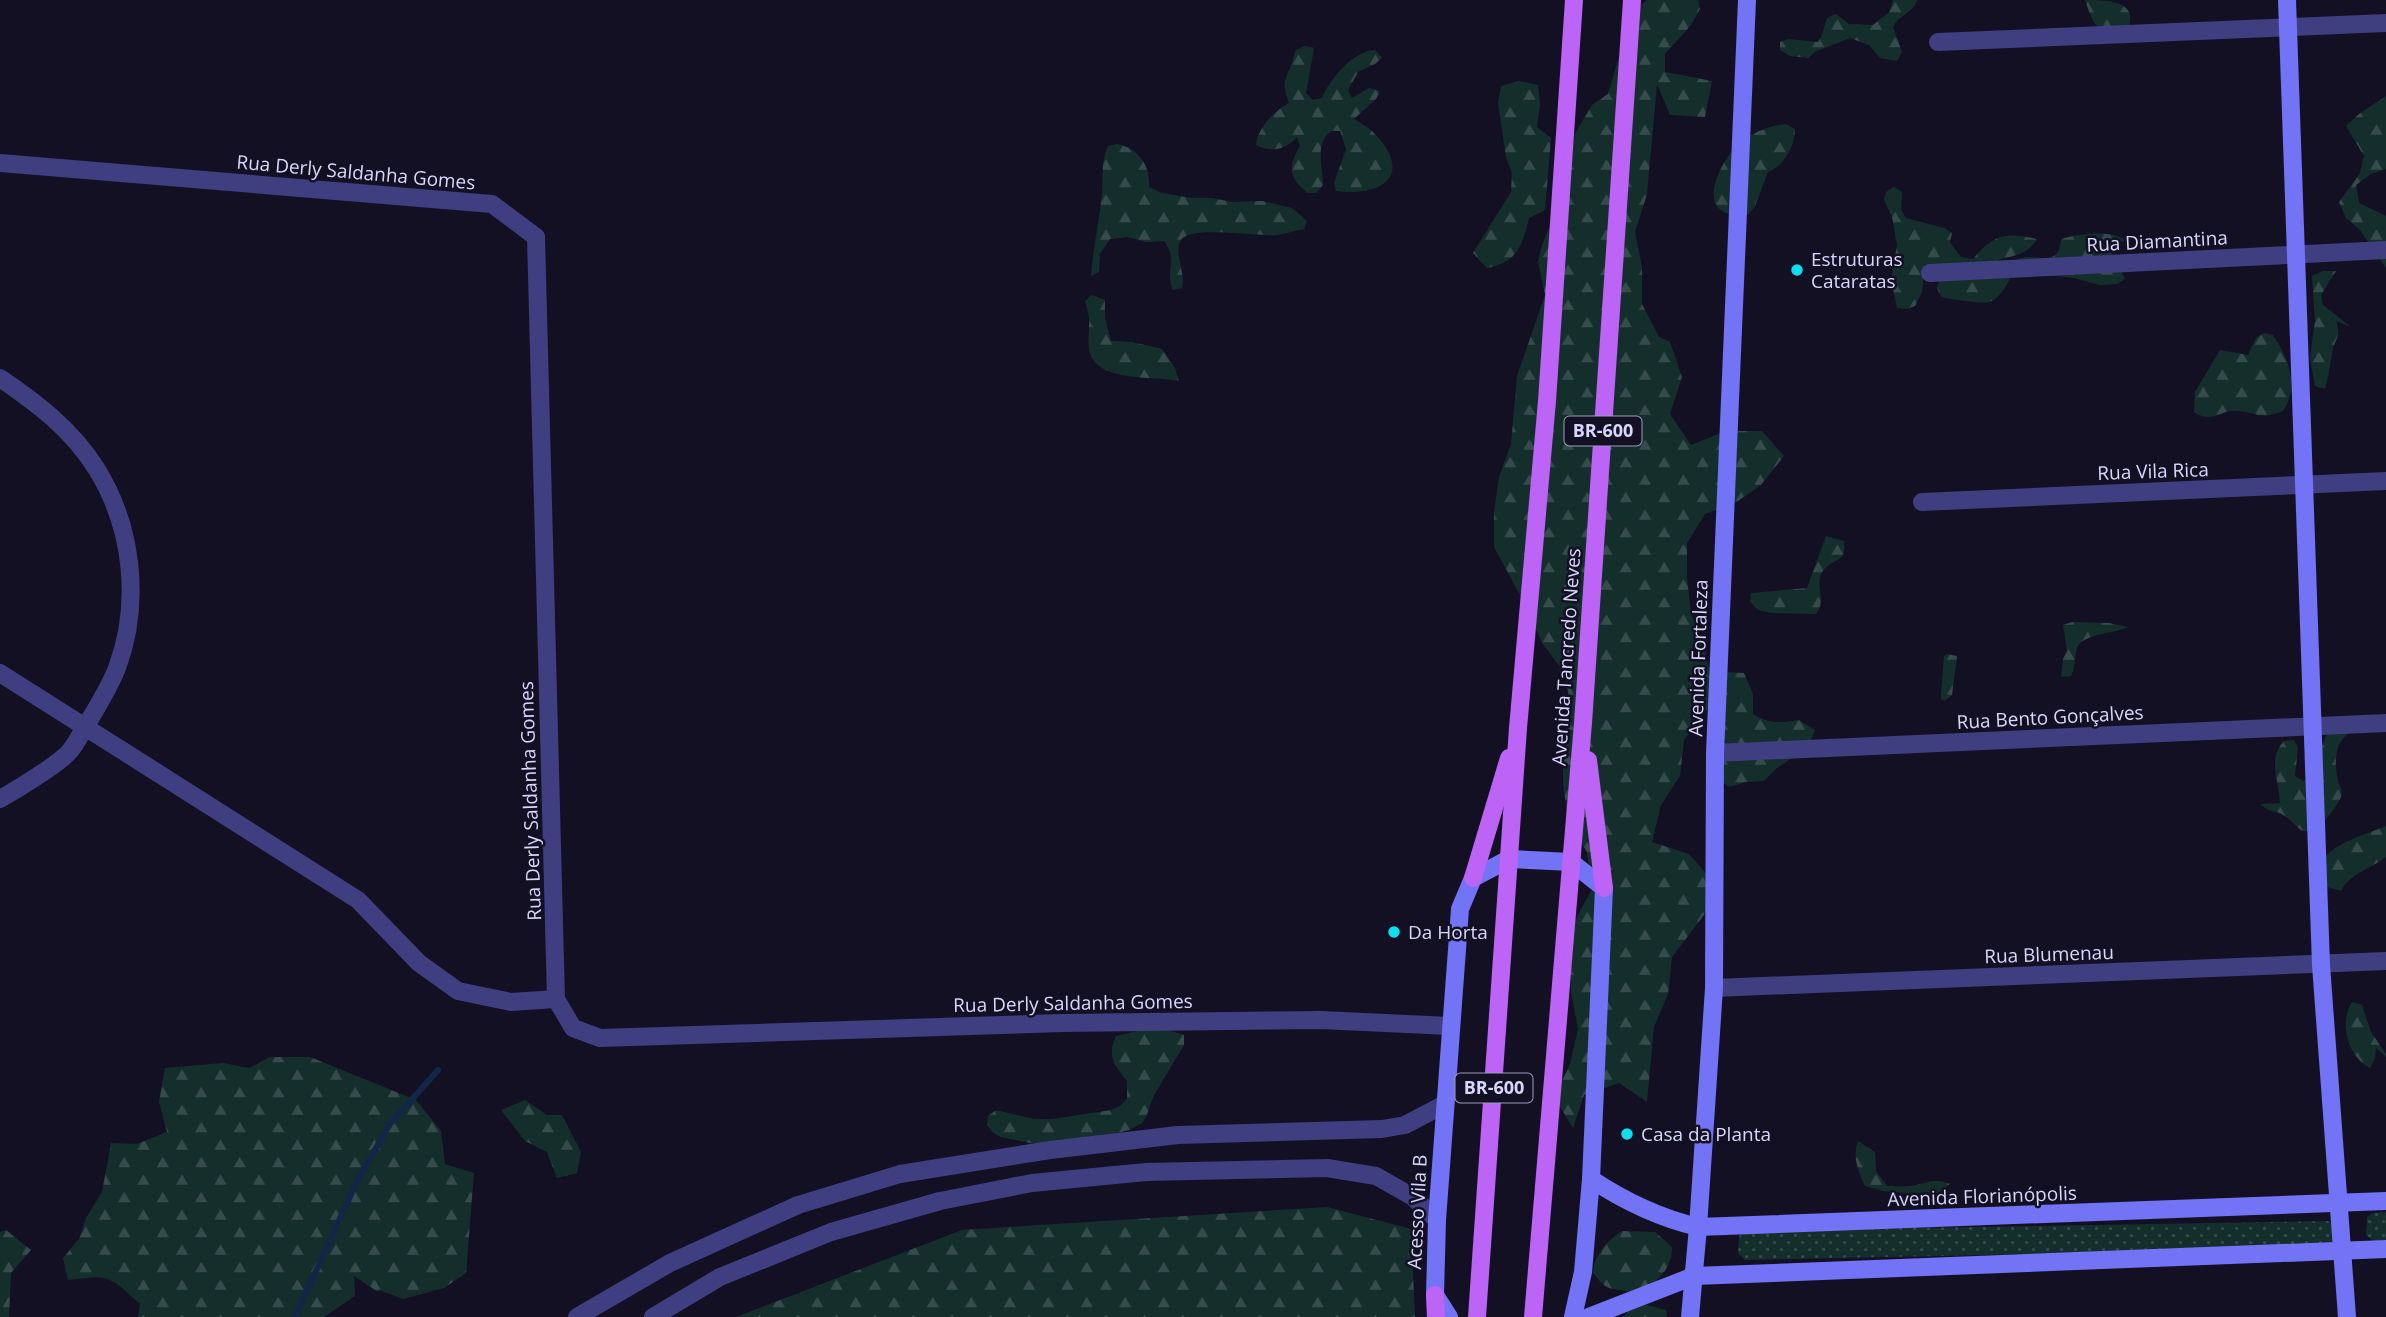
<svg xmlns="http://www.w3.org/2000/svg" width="2386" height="1317" font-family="'Open Sans',sans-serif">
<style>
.grass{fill:url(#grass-dots)}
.forest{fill:url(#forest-firs)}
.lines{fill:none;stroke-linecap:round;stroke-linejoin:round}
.stream{stroke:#112747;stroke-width:6}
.street{stroke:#3f3e80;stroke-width:18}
.secondary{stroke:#7373f6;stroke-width:18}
.primary{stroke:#bc64f5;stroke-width:18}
.poi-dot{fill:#0fdeef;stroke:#131024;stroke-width:2.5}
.labels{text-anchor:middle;stroke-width:5;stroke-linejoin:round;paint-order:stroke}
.shield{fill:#131024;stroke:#9e9bbb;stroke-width:2}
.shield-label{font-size:18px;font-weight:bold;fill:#d9d6fc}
.street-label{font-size:19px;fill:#d9d6fc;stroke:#131024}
.poi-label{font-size:19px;fill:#d9d6fc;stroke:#131024;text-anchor:start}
</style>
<defs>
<pattern id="grass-dots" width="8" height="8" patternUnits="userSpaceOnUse" patternTransform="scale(1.75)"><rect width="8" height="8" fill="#142e2c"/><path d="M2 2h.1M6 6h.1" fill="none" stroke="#364c4c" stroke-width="1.8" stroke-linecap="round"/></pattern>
<pattern id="forest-firs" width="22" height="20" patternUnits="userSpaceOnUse" patternTransform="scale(1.75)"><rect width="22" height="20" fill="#142e2c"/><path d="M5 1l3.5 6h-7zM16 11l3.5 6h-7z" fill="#364c4c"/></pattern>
</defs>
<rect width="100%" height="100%" fill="#131024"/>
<!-- grass -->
<g class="grass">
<path d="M2386,1212V1240L2373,1241L2366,1235L2367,1217L2373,1213Z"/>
<path d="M2328,1221L2336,1226V1245L2327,1248L1745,1260L1738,1253L1739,1236L1745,1231Z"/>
</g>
<!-- forest -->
<g class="forest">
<path d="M1647,0H1698L1700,9L1691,25L1665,54V72L1712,81L1705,117L1670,115L1657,84L1647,194L1635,232L1642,267V304L1659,337L1670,342L1682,377L1670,414L1691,445L1726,431H1762L1784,456L1761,485L1738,501L1705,514L1687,543V578L1691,613L1705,646L1711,683L1726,672L1744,673L1753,694V714C1768,724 1782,723 1799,720L1815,730L1808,747L1777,768L1764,781L1746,782L1729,787L1716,777L1710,705L1684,740L1680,776L1661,805L1652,842L1689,854L1709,877L1707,911L1672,957L1668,994L1654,1027L1647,1102L1619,1083L1584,1095L1573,1128L1554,1097L1570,1064L1578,1029L1571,992V957L1575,921L1592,889L1587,852L1568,821L1563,784V749L1571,707L1564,672L1542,643L1527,608L1494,547V512L1499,477L1511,444L1517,376L1545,295L1538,262L1542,245L1548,230L1567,204L1574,135L1592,105L1608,94L1618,60L1641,5Z"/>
<path d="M1893,0H1917C1913,14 1899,14 1893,27L1902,52L1897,61L1880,58L1869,45L1850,38L1815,52L1808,58L1790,56L1780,50V42L1789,39L1818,42C1824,34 1823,26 1828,17L1836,14L1849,24L1873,25L1889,12Z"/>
<path d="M2085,0C2105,0 2140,0 2128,29C2095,30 2096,31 2085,0Z"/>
<path d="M1305,46L1314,48L1306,93L1313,100L1322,98C1330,79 1353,51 1375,50L1382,58L1375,64L1358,72L1348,90L1352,98L1369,88L1380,91L1376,99L1354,119C1360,123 1367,126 1372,131C1414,172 1386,197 1336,191L1334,183L1346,149L1340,131H1331C1314,144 1323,166 1323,185L1316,193H1308C1288,178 1288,166 1300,146L1297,137C1285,150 1271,153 1256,145C1257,129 1275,110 1289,103C1283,86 1283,84 1290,68C1293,62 1293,56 1296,50Z"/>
<path d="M1519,81L1538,85L1540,104L1537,127L1551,138L1545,210L1529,218C1522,247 1517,262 1487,268L1473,253L1511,192L1512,173L1506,157L1498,103L1501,86Z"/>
<path d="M2386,96V169L2371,174L2356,185L2359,203L2386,216V268L2360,230L2346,218L2339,202L2360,173L2364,156L2346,126L2359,114Z"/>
<path d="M1786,124L1795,129C1795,146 1784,166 1768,172L1755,206L1748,215C1739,215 1728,216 1721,210C1701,196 1727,153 1740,142C1751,133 1772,125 1786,124Z"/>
<path d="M1117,144C1138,148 1151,166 1149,187L1162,193L1192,198H1212L1232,202L1263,201L1292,208L1307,221L1304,229C1295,230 1286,234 1277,235C1259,237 1191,225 1181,240C1173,253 1186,272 1182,288L1173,290C1164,271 1179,260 1164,241L1146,242L1128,237L1110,239L1100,254L1099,272L1091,276C1093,249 1099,222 1102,194C1103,177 1101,162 1108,146Z"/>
<path d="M1894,187L1902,192L1901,210L1906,218L1944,228L1952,233L1950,242L1961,257L1973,259C1993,234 2007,232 2037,239C2023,262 2004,252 1987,267C1993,266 1999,265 2005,264C2012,263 2020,257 2027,257C2044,257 2059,265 2061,239C2078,234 2114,229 2126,241L2116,243L2110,250L2125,279L2117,284L2100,285L2074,278L2055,276H2011C2008,284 1998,301 1988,302C1978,304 1951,299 1941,297L1937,288L1940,279L1924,274L1922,292L1915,306L1907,309L1897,308L1891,280L1897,245L1892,217L1884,200L1886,192Z"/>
<path d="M2323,271H2336L2321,295L2323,305L2351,327L2336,321C2342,338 2334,339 2332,354C2330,366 2328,377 2325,389L2315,386L2310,358L2315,320L2312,276Z"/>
<path d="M1092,295L1105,300V318L1111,341L1132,342L1162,349L1175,368L1179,381C1156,376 1102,382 1091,356C1086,344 1090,329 1089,317C1088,311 1086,306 1085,301Z"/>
<path d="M2264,333L2273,335C2288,357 2300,387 2283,411C2259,420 2260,413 2238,411C2219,409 2214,425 2194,412L2195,392L2220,350L2248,355L2256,338Z"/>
<path d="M1826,536L1844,541C1847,564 1833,557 1823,571C1813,585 1828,598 1816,614L1771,613L1758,610L1750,602L1751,593L1807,588Z"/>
<path d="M2072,622L2109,623L2128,627C2114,634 2083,633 2077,648C2074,658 2076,666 2071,676L2061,677L2063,659L2067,650L2063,625Z"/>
<path d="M1947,654L1957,656L1952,695L1945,701L1941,699V694L1944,656Z"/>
<path d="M2328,730L2352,732C2334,739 2334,764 2338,781C2340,787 2343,790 2341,797C2337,807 2325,819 2319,829C2297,836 2300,826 2285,816C2277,810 2271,814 2260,804L2280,803C2279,780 2267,759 2284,741L2294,740L2298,748L2295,776L2303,781L2312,776Z"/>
<path d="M2386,826V857C2371,869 2350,873 2341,891L2324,886L2323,859C2338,841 2365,835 2386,826Z"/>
<path d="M2352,1002L2362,1005L2371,1032L2386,1054V1057L2376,1048L2375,1058L2370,1068C2347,1056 2339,1023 2352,1002Z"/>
<path d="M1146,1029H1165L1184,1035V1045L1154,1095L1146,1117L1142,1123L1129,1130L1110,1135L1058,1143H1030L1001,1137L993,1133L987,1125L988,1116L996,1110L1034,1119H1053L1111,1110L1120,1106L1127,1099V1081L1115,1065L1112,1056V1047L1116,1036Z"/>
<path d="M270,1057H310L416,1100L441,1131L445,1164L474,1173L466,1273L444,1288L403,1299L379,1290L378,1292L354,1276L355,1296L324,1317H138L140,1304C108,1275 111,1275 68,1280L63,1258L79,1239L86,1218L102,1192L111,1143L137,1144L167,1132L159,1102L165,1068L223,1063L249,1068Z"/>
<path d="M525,1100L547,1115H562L581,1152L577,1173L557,1178L547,1152L525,1141L501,1110Z"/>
<path d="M1858,1141L1875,1152L1876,1171L1887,1186C1894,1186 1903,1187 1910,1186C1926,1184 1934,1177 1950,1184L1938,1194L1929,1195L1883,1191L1865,1186C1858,1171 1852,1156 1858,1141Z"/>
<path d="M1327,1207L1411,1229L1415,1317H736L962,1230Z"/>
<path d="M6,1230L31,1250L11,1273L9,1317H0V1232Z"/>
<path d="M1622,1231L1655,1232L1672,1247C1672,1274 1647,1296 1620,1290C1615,1289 1608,1289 1604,1285C1600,1282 1597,1277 1593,1273C1594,1255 1607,1241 1622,1231Z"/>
<path d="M1647,1305L1666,1310L1667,1317H1624L1628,1311Z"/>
</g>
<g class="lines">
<!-- stream -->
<path class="stream" d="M295,1317L358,1179L390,1124L438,1070"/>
<!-- street -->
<g class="street">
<path d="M1938,42L2386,23"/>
<path d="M0,163L492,204L536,237L556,999L573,1028L600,1038L1062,1023L1321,1020L1450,1026"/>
<path d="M1930,273L2386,250"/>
<path d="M0,378C37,403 72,430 96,468C133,527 141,603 117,668C110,686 100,702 90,719C83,729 78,741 70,751C59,764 16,790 0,799"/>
<path d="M1922,502L2386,481"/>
<path d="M0,673L358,900L419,963L458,991L511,1002L556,999"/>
<path d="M1715,753L2386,723"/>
<path d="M1714,988L2386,961"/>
<path d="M577,1317L670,1263L798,1205L900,1174L1050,1150L1178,1135L1382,1129L1405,1125L1445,1104"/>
<path d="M653,1317L720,1277L831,1232L940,1201L1032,1183L1146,1172L1327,1168L1376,1176L1413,1197L1437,1220"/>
</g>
<!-- secondary -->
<g class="secondary">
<path d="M2287,0L2321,965L2347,1317"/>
<path d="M1591,1179C1624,1201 1660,1218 1698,1227L2386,1201"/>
<path d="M1449,1317L1435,1295L1437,1220L1460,909L1473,878L1509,859L1571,862L1604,888L1591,1179L1583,1272L1573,1317"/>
<path d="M1589,1317L1694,1276L2386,1249"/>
<path d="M1690,1317L1698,1227L1714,988L1715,753L1747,0"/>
</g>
<!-- primary -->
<g class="primary">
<path d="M1588,760L1604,888"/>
<path d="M1473,878L1509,758"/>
<path d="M1435,1295L1436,1317"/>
<path d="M1477,1317L1518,728L1547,401L1574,0"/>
<path d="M1533,1317L1583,723L1632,0"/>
</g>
</g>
<!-- markers -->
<g class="poi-dot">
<circle cx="1797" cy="270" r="7"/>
<circle cx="1394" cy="932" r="7"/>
<circle cx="1627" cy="1134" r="7"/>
</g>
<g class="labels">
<!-- shield labels -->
<g class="shield">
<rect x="1564.5" y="416.5" width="77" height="29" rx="5"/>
<rect x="1455.5" y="1073.5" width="77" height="29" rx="5"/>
</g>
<g class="shield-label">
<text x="1603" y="437">BR-600</text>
<text x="1494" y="1094">BR-600</text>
</g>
<!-- street labels -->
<g class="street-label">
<text transform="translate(356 172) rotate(5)" y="7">Rua Derly Saldanha Gomes</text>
<text transform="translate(2157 241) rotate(-3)" y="7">Rua Diamantina</text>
<text transform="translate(2153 471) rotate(-2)" y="7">Rua Vila Rica</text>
<text transform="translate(1566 657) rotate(-86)" y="7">Avenida Tancredo Neves</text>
<text transform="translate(1698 658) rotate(-88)" y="7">Avenida Fortaleza</text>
<text transform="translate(2050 717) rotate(-3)" y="7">Rua Bento Gonçalves</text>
<text transform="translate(530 801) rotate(-92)" y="7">Rua Derly Saldanha Gomes</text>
<text transform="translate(2049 954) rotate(-2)" y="7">Rua Blumenau</text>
<text transform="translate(1073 1003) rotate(-1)" y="7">Rua Derly Saldanha Gomes</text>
<text transform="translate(1982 1196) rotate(-2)" y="7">Avenida Florianópolis</text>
<text transform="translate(1417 1212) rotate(-87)" y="7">Acesso Vila B</text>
</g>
<!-- poi labels -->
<g class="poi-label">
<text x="1811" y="266">Estruturas<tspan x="1811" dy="22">Cataratas</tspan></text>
<text x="1408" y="939">Da Horta</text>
<text x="1641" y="1141">Casa da Planta</text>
</g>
</g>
</svg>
